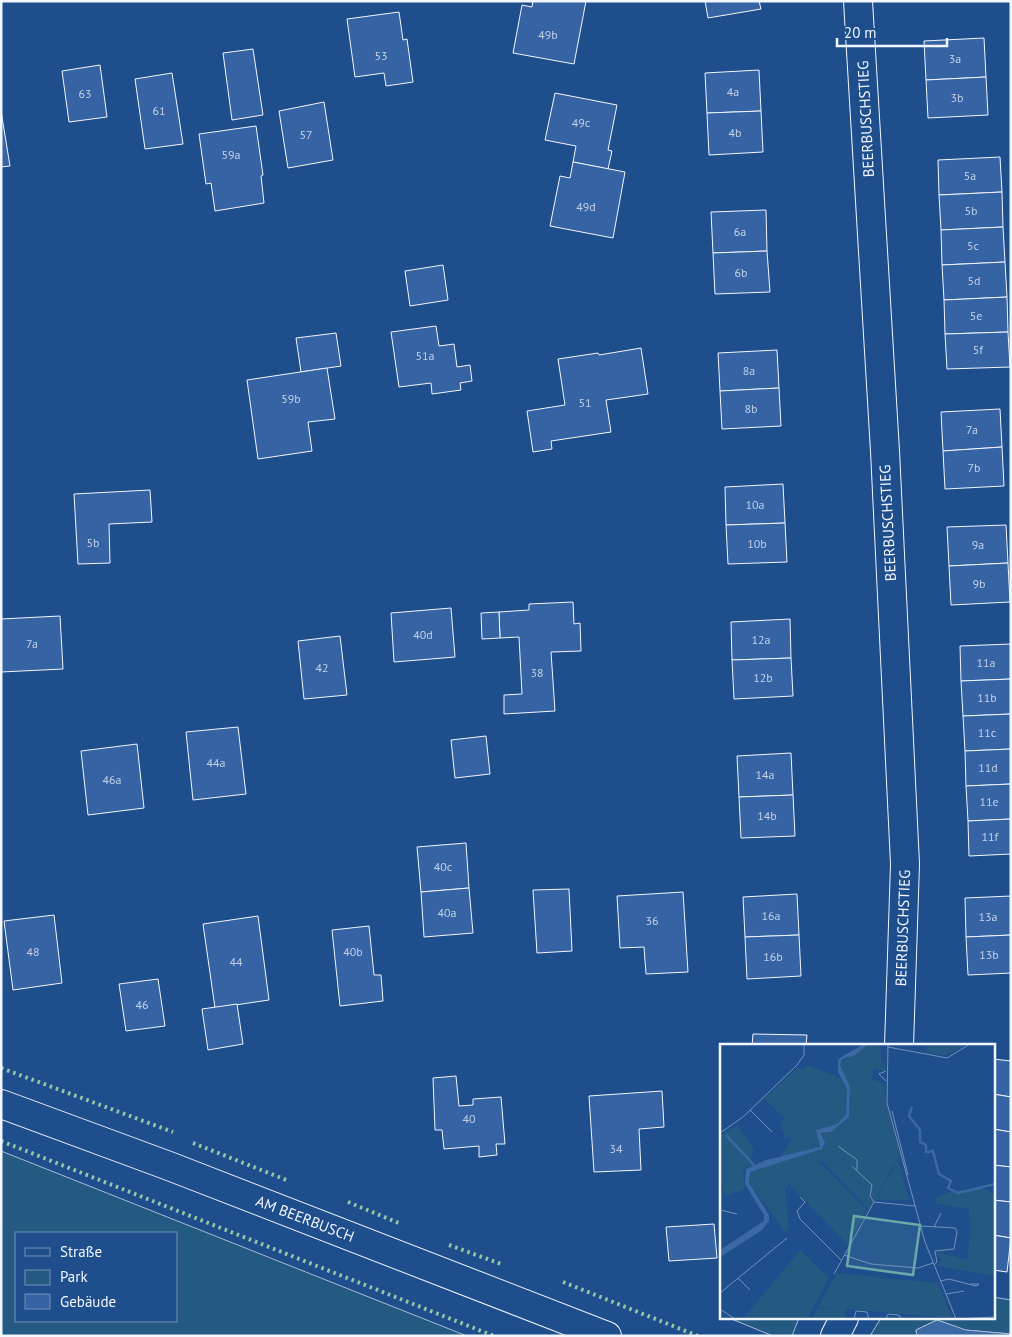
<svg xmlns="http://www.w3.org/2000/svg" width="1012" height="1337" font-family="'PT Sans',sans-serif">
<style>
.green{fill:#245a82;stroke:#a8bbd7;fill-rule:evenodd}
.water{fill:#3b69a3;stroke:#a8bbd7}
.building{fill:#3563a3;stroke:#f2f6ff}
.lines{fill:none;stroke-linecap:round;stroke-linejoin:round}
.street-casing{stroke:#f2f6ff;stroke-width:30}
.street{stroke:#1f4e8c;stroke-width:28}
.hedge{stroke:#97c8a6;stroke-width:4;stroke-dasharray:2.5 4;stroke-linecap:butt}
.labels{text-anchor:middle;stroke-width:4;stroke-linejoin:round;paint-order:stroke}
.number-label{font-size:12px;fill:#c3d1e8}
.street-label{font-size:15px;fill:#f2f6ff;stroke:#1f4e8c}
.inset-river{fill:none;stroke:#3b69a3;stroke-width:2.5}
.inset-road{fill:none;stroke:#7391ba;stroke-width:1}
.view{fill:#6aa9a8;fill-opacity:0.15;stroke:#6aa9a8;stroke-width:2.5}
.inset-edge{fill:none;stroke:#f2f6ff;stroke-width:2.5}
</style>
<rect width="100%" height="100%" fill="#1f4e8c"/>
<!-- green -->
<g class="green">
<path d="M1,1151L467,1336H1ZM16,1233H176V1321H16Z"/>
<path d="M993,1297L1011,1300V1334L965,1330L937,1320L916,1330L917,1336H870L881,1318H993Z"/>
<path d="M729,1318H799L792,1336H773Z"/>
</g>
<!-- water -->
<path class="water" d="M937,1320L966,1330L1011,1334V1336H917L916,1330Z"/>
<!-- building -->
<g class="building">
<path d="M533,1H586L574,64L513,53L522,5L532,7Z"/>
<path d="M705,1H759L761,9L708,18Z"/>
<path d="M399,12L403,40L407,39L413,82L386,86L384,73L355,77L347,19Z"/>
<path d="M984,38L986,77L926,80L924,41Z"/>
<path d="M253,49L263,115L232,120L223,53Z"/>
<path d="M100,65L107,117L69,122L62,71Z"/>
<path d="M759,70L761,111L707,113L705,73Z"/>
<path d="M172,73L183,144L145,149L135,79Z"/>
<path d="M986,77L988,115L928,118L926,80Z"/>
<path d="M555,93L617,105L608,150L612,151L608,169L573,162L576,146L545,140Z"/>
<path d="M324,102L333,160L288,168L279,111Z"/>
<path d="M1,111L10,166L1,167Z"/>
<path d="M761,111L763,152L709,155L707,113Z"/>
<path d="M256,126L263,175L261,176L264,203L215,211L211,183L206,184L199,134Z"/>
<path d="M1000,157L1002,192L939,195L938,160Z"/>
<path d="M573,162L625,172L613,238L550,226L560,176L570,178Z"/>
<path d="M1002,192L1003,227L941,230L939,195Z"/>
<path d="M766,210L767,251L713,253L711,212Z"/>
<path d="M1003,227L1005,262L942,265L941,230Z"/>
<path d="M767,251L770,292L715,294L713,253Z"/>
<path d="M1005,262L1007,297L944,300L942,265Z"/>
<path d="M443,265L448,300L410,306L405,271Z"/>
<path d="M1007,297L1008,332L945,334L944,300Z"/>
<path d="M436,326L439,346L454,344L457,367L470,365L472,381L460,383L461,390L432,394L431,383L399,387L391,332Z"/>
<path d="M1008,332L1010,367L947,369L945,334Z"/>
<path d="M336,333L341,366L301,372L296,338Z"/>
<path d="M641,348L648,394L606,400L611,432L551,441L552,449L533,452L527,411L565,405L558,359L598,353L599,355Z"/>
<path d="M777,350L779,388L720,391L718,353Z"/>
<path d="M327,368L335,419L308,422L312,451L258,459L247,380Z"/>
<path d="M779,388L781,426L722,429L720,391Z"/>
<path d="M1000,409L1002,447L943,451L941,412Z"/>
<path d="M1002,447L1004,486L945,489L943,451Z"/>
<path d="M783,484L785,523L726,525L725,487Z"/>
<path d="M150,490L152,522L109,524L110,563L78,564L74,494Z"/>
<path d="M785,523L787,562L728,564L726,525Z"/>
<path d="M1006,525L1008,563L949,566L947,527Z"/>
<path d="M1008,563L1010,602L951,605L949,566Z"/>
<path d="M573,602L574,624L580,623L581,651L551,652L555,711L504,714V695L522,694L519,637L500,638L499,612L529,610V604Z"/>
<path d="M451,608L455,657L394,662L391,613Z"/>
<path d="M499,612L500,638L482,639L481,613Z"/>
<path d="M60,616L63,669L1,672V619Z"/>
<path d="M790,619L791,658L732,660L731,622Z"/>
<path d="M340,636L347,695L304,699L298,641Z"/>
<path d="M1011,644V679L961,681L960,646Z"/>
<path d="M791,658L793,696L734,699L732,660Z"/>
<path d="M1011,679V714L963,716L961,681Z"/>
<path d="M1011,714V749L965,751L963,716Z"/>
<path d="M238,727L246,794L193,800L186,732Z"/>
<path d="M486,736L490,774L455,778L451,740Z"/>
<path d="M137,744L144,808L88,815L81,751Z"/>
<path d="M1011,749V784L966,786L965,751Z"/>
<path d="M791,753L793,795L739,797L737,756Z"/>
<path d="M1011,784V819L968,821L966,786Z"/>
<path d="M793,795L795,836L741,838L739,797Z"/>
<path d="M1011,819V854L969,856L968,821Z"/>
<path d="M466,843L469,888L421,892L417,847Z"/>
<path d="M469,888L473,933L424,937L421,892Z"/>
<path d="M569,889L572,951L537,953L533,890Z"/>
<path d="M683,892L688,972L646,974L644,947L620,948L617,896Z"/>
<path d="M797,894L799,935L745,937L743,897Z"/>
<path d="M1011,896V935L966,937L965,898Z"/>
<path d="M54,915L62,983L13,990L4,921Z"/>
<path d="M258,916L269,1000L215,1008L203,924Z"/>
<path d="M369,926L374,975H381L383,1001L340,1006L332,930Z"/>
<path d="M799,935L801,976L747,979L745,937Z"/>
<path d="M1011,935V973L968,975L966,937Z"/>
<path d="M158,979L165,1026L126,1031L119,984Z"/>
<path d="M237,1004L243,1044L208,1050L202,1009Z"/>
<path d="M753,1034L807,1035L806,1046H752Z"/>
<path d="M993,1059L1011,1061V1097L993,1094Z"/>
<path d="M456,1076L459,1106L473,1105V1099L501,1097L505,1144H496L497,1155L479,1157V1146L444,1149L442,1130H435L433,1078Z"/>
<path d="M662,1091L664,1127L639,1129L641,1170L594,1172L589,1096Z"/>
<path d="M993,1094L1011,1097V1132L993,1129Z"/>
<path d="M993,1129L1011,1132V1167L993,1165Z"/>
<path d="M993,1165L1011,1167V1202L993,1200Z"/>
<path d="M993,1200L1011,1202V1238L993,1235Z"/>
<path d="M714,1224L717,1258L669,1261L666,1227Z"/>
<path d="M993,1235L1011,1238L1007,1272L993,1270Z"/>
</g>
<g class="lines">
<defs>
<g id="street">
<path d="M858,1L885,451L905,864L899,1046"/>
<path d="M1,1104L169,1166L607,1336"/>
<path d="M835,1336L844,1318"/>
</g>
</defs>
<!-- street casing -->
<use href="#street" class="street-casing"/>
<!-- street -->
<use href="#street" class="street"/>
<!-- hedge -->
<g class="hedge">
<path d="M1,1068L173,1132"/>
<path d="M1,1141L494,1336"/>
<path d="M193,1143L289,1181"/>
<path d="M348,1202L401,1224"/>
<path d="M449,1245L501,1264"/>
<path d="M563,1282L698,1336"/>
</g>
</g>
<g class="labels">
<!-- number labels -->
<g class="number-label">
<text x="548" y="39">49b</text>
<text x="381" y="60">53</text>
<text x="955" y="63">3a</text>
<text x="733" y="96">4a</text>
<text x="85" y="98">63</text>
<text x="957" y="102">3b</text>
<text x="159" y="115">61</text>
<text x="581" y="127">49c</text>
<text x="735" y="137">4b</text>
<text x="306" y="139">57</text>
<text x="231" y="159">59a</text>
<text x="970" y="180">5a</text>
<text x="586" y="211">49d</text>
<text x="971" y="215">5b</text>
<text x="740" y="236">6a</text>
<text x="973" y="250">5c</text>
<text x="741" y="277">6b</text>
<text x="974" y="285">5d</text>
<text x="976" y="320">5e</text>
<text x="978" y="354">5f</text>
<text x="425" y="360">51a</text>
<text x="749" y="375">8a</text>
<text x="291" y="403">59b</text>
<text x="585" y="407">51</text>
<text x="751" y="413">8b</text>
<text x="972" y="434">7a</text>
<text x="974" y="472">7b</text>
<text x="755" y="509">10a</text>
<text x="93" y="547">5b</text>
<text x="757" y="548">10b</text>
<text x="978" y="549">9a</text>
<text x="979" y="588">9b</text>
<text x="423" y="639">40d</text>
<text x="761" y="644">12a</text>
<text x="32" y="648">7a</text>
<text x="986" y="667">11a</text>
<text x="322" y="672">42</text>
<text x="537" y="677">38</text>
<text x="763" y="682">12b</text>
<text x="987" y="702">11b</text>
<text x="987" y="737">11c</text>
<text x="216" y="767">44a</text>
<text x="988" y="772">11d</text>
<text x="765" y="779">14a</text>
<text x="112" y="784">46a</text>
<text x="989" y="806">11e</text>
<text x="767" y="820">14b</text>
<text x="990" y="841">11f</text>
<text x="443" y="871">40c</text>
<text x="447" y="917">40a</text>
<text x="771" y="920">16a</text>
<text x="988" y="921">13a</text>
<text x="652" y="925">36</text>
<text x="33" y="956">48</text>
<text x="353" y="956">40b</text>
<text x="989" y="959">13b</text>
<text x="773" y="961">16b</text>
<text x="236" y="966">44</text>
<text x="142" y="1009">46</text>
<text x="469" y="1123">40</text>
<text x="616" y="1153">34</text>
</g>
<!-- street labels -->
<g class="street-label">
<text transform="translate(866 119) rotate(-93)" y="5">BEERBUSCHSTIEG</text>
<text transform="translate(888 523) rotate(-93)" y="5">BEERBUSCHSTIEG</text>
<text transform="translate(903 928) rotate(-88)" y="5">BEERBUSCHSTIEG</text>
<text transform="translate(305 1219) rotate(21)" y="5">AM BEERBUSCH</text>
</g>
</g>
<!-- overview -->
<g transform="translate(720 1044)">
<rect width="275" height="275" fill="#1f4e8c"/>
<path d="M148,0H160L162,18L165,19V27L154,25L152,36L164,39L165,54L180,110L149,166L103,118L97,116L147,166L127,200L69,140L65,146L69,184L65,188L29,139L30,128L102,105L105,101L100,89L121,81L129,73L130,43L121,27V18ZM207,0H247L226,11L206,9ZM87,21L120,34L127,45L126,71L117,80L96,86L99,103L60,113L72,94H65L60,80L65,74L44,55L78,23L83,27ZM17,81L34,105L30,117L33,121L25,123L23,129L25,145L5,152L0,135V92ZM178,117L189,156H155ZM262,144L275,150V232L218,222L221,216L217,208L247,216L251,182L249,165L217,160L215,154L234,147ZM80,206L109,234L87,275H23ZM117,229L218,239L232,274L126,265L125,275H92L98,264L123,265L98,263Z" fill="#245a82"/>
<path d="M144,0H148L135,11L122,15L120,21L130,43L129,73L111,88L100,89L105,98L102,105L30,128L29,139L49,171V177L41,187L0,213V206L44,177V171L25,140L26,125L46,116L100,103L96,86L117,80L126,71L127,45L118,28V15Z" fill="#3b69a3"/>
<path class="inset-river" d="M192,63L189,72L200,86V98L206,101V108L213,107L219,130L231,137L228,144L238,149L275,140M6,91L34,121"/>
<path class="inset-road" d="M168,0L167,59L205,198L236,275M168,3L227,14L250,0M166,37L159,30L166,27M30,66L52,88M172,67L188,131M0,89L23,73L77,21L84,11V0M118,102L137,116V126M132,122L152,141L150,152L154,158M80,153L85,158L77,167L80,175L121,216M154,158L195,162M0,166L17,170M201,182L235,184L237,188L234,205L215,207L217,218L214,221M214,183L221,169M124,211L151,220L198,224L213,219M114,230L154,158M18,234L30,246M221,237L229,235L256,242L259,240H251M0,249L67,194M226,250L244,247M0,265L15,275M134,275L136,267L147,268L149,275M166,275L168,270L179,271L181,275M236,275L274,273"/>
<path class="view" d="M134,172L200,181L193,231L127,222Z"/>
<rect width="275" height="275" class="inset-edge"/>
</g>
<!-- border -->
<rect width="1012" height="1337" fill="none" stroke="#f2f6ff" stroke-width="5"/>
<!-- legend -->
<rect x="15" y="1232" width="162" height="90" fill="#1f4e8c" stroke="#7391ba"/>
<rect x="25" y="1248" width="25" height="8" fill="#1f4e8c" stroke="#7391ba"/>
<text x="60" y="1257" font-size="15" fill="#f2f6ff">Straße</text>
<rect x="25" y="1270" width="25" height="15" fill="#245a82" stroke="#7391ba"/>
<text x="60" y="1282" font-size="15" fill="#f2f6ff">Park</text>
<rect x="25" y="1294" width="25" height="15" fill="#3563a3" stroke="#7391ba"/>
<text x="60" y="1307" font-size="15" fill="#f2f6ff">Gebäude</text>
<!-- scale -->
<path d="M837 38v8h110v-8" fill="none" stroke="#f2f6ff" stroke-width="2.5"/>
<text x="844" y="38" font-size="15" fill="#f2f6ff" stroke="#1f4e8c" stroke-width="4" paint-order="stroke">20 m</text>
</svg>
